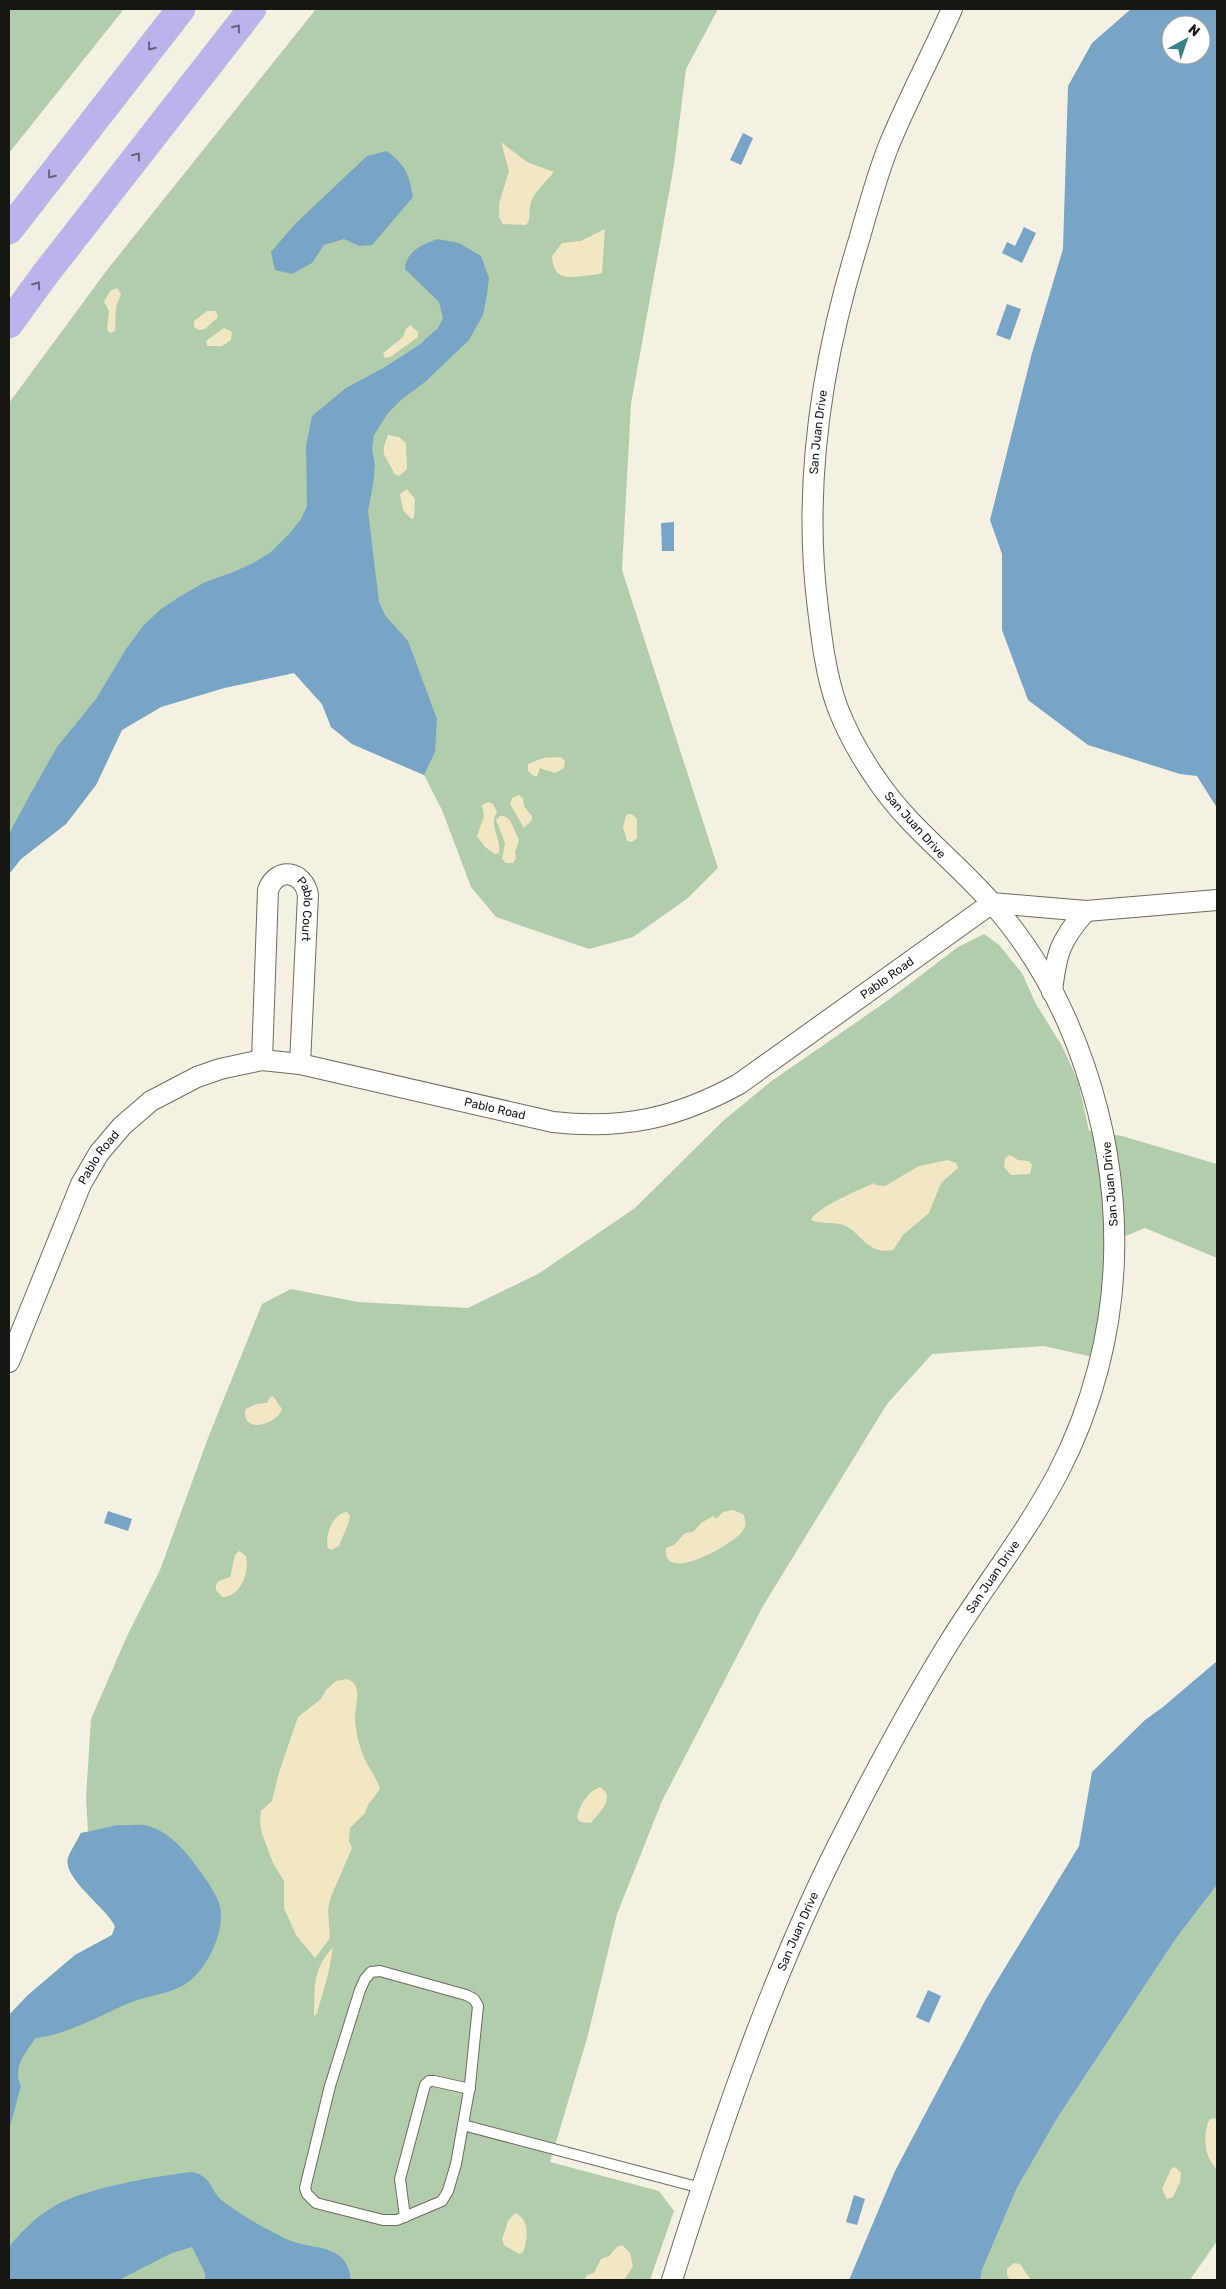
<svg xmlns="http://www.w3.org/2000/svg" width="1226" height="2289" font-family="Rubik,sans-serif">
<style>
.green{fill:#b2cdab}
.sand{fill:#f1e7c2}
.water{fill:#78a5c6;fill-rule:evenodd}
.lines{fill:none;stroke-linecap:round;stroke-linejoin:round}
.service-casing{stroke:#6d6b5f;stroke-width:12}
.minor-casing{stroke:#6d6b5f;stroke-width:22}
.primary-casing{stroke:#d1d0cf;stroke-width:29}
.service{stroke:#fff;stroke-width:10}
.minor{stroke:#fff;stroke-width:20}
.primary{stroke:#bab3ec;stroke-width:28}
.oneway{stroke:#68647e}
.labels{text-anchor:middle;stroke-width:4;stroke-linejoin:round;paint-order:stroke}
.street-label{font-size:12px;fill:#171611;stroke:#fff}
</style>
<rect width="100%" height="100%" fill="#f4f1e3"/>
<!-- green -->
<g class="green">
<path d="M9,9H124L9,153Z"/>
<path d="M316,9H718L686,69L674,165L631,404L622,570L718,868L688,898L633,937L589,949L496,917L471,887L442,810L424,775L352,744L331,727L322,704L294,673L224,688L161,707L122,730L96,785L66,824L21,859L9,874V403L107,270Z"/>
<path d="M984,934L999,945L1022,973L1036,1004L1062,1046L1078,1081L1089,1131L1122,1136L1217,1164V1258L1145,1228L1106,1244L1101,1301L1093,1357L1044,1346L932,1354L887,1404L763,1606L662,1801L617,1914L588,2035L550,2162L659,2191L674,2211L650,2280H9V2015L28,1995L75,1955L112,1935L115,1927C108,1909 62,1878 68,1858C71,1850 77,1841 81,1833L88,1832L86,1798L91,1719L127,1636L160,1570L208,1438L262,1304L291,1289L358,1302L468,1308L538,1274L635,1208L724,1120L773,1080L887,1001L958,947Z"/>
<path d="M1217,1885V2241L1190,2280H980L982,2270L1017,2188L1058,2117L1177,1937Z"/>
</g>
<!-- sand -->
<g class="sand">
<path d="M501,142L527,162L554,172C545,183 533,192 530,206C528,214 532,219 526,225L503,224L499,217V204L509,171Z"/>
<path d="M605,229L602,273C595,275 588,275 582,276C564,279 553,277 552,256L562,243L581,241Z"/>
<path d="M117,288L121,294L116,307L115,331L110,333L107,329L109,311L104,302L110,291Z"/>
<path d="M207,311H216L218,317L205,329L199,330L194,327V321Z"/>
<path d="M410,325L418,332V337L390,357L385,358L383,353L403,337L406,329Z"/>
<path d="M224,328L232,332L231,340L222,346H207L206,341Z"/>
<path d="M388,435L399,437L406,443L407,469L399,476C393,474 394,472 391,467C383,452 381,454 388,435Z"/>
<path d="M407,489L415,499L414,518L411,519L403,510L400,494Z"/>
<path d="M561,757L565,761L564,768L555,773L540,768L537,776H534L528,771V764L543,758Z"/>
<path d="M519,795L523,798L524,806L532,816V820L524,828L510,804L512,798Z"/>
<path d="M488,802L493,804L497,812C488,827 502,838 499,853L495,854L485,847L477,836L484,816L482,805Z"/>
<path d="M628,814H632L637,819V838L632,842L627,841L623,827L626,816Z"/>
<path d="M500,816H504L510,820L519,840L515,852L516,858L513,863H506L502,859L505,843L496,820Z"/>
<path d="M1010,1155L1018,1160L1028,1161L1032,1165L1030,1174L1011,1175L1004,1167L1005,1158Z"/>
<path d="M948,1160L956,1163L958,1168L941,1183L929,1213L903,1235L893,1250C869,1255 863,1236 846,1226C836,1221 822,1225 811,1220C815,1208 861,1189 874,1183L875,1185L885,1186L919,1166Z"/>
<path d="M273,1396L282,1409C277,1426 239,1434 246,1409L256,1404L267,1403L270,1397Z"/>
<path d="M733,1510L743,1514C746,1520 747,1526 742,1532C733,1544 661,1586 666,1548L674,1545L685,1533L693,1532L701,1523L713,1516L716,1519L723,1512Z"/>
<path d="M347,1512L350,1516C349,1525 342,1537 339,1546L331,1550L328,1548C324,1536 333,1513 347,1512Z"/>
<path d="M239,1551L246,1556C250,1571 241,1597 222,1597L216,1590V1585L219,1581L230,1577L235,1555Z"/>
<path d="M347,1679C365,1686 354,1705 355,1720C356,1733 360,1750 366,1762C371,1771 377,1779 380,1789L368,1805L365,1813L350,1828L349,1841L352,1848L330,1899L328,1910L330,1938L315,1958L296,1935L284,1908V1881L273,1863L262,1834L260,1821L261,1811L272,1801L279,1772L298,1717L321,1699L326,1690L336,1681Z"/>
<path d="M600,1787C617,1797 599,1813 591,1823L580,1822L577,1818C579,1806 588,1791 600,1787Z"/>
<path d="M333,1947L328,1975L317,2013L314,2016C315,1987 312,1970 333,1947Z"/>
<path d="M1217,2118V2171C1215,2166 1211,2163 1209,2158C1204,2147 1204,2128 1210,2119Z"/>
<path d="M1175,2167L1181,2173L1180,2182L1173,2197L1167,2199L1162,2189L1171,2169Z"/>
<path d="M515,2213C530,2219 528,2239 523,2252L519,2254L504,2245L502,2239L508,2221Z"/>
<path d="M622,2245L630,2253L633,2266L624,2280H584L587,2275L594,2273L601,2259L609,2256L617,2247Z"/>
<path d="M1014,2263L1020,2264L1031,2280H1010L1007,2275V2269Z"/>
</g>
<!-- water -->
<g class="water">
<path d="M1131,9H1217V808L1197,776L1180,774L1088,745L1028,700L1002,630V554L990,520L1032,353L1063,249L1068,86L1092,43ZM1171,25H1201V55H1171Z"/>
<path d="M743,133L753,138L741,165L730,160Z"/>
<path d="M387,151C406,166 409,174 413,197L372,245L359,246L344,239L324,245L312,263L292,274L275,270L271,252L296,223L367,156Z"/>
<path d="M1024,227L1036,233L1022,263L1002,253L1007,242L1015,246Z"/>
<path d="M437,239L459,243L481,256L489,278L487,295L483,315L469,340L425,382L401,400L388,413L374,435L372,449L375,465L373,485L368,511L379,602L385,615L408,641L437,719L435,752L424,775L352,744L331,727L322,704L294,673L224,688L161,707L122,730L96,785L66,824L21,859L9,874V834L31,793L57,747L96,699L126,649L143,626L161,609L179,597L205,582L231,573L253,563L271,552L289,534L301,519L307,506L306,446L312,416L346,388L385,367L419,345L438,328L443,318L439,302L405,269C405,252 423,244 437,239Z"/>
<path d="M1007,304L1021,309L1010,340L996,335Z"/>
<path d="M674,522V551H662L661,523Z"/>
<path d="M108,1511L132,1519L128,1531L104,1523Z"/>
<path d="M1217,1661V1885L1177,1937L1058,2117L1017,2188L982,2270L980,2280H849L895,2171L986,1999L1079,1846L1092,1772L1145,1720L1163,1707Z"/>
<path d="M118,1825C127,1826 140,1823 149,1826C170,1833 185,1850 197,1867C206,1880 221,1898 221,1914C222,1939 203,1977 180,1987C164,1995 145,1996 129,2003C99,2016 69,2034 36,2038C25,2052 12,2069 21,2086L9,2130V2015L28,1995L75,1955L112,1935L115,1926C108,1909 62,1878 68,1858C71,1850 77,1841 81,1833Z"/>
<path d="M928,1990L941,1996L929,2023L916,2017Z"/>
<path d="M192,2172C214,2177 209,2191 224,2202C239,2213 256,2224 273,2232C279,2235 287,2240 294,2242C320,2250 347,2245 351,2280H205V2273L192,2247L172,2253L119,2280H9V2247C19,2234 34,2219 48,2210C77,2189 156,2176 192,2172Z"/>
<path d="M854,2195L865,2199L857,2225L846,2222Z"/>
</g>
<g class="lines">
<defs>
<g id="service">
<path d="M380,1971L466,1995L474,1999L478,2006L470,2085L456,2164L448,2191L442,2201L397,2220H383L316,2203L307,2194L305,2188L330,2086L360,1990L365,1979L371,1972Z"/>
<path d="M463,2125L701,2188"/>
<path d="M405,2217L400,2179L425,2085L429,2081H434L470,2089"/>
</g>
<g id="minor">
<path d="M1052,992C1056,954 1060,940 1086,911"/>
<path id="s1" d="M262,1060L268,890C277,866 304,871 308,895L300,1064"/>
<path id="s2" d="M9,1362L81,1184L99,1153L122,1126L151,1101L197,1077L220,1069L262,1060L300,1064L553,1122C623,1130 677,1118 739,1084L992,903L1086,911L1217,900"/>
<path id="s3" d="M672,2280C721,2125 772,1972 847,1827C879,1764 913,1701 950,1641C985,1585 1027,1532 1058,1473C1092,1408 1112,1332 1114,1258C1118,1133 1074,994 990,901C954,860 910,828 879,783C862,759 847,733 837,706C826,675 822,642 818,609C802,484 822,359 859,240C868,208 877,175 889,145C908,99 932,54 952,9"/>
</g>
<g id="primary">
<path d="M9,230L181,9"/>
<path d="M9,324L43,277L252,9"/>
</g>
</defs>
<!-- service casing -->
<use href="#service" class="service-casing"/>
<!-- minor casing -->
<use href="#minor" class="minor-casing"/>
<!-- primary casing -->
<use href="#primary" class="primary-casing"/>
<!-- service -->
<use href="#service" class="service"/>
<!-- minor -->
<use href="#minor" class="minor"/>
<!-- primary -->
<use href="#primary" class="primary"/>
</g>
<!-- one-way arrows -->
<defs><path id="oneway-chevron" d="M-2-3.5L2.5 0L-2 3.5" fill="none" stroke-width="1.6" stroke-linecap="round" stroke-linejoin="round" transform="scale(1.25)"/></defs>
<g class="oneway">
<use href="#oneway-chevron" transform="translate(237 28) rotate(-52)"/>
<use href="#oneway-chevron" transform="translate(151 47) rotate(128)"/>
<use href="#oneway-chevron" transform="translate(137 156) rotate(-52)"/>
<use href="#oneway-chevron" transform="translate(51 175) rotate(128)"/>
<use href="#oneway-chevron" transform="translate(37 285) rotate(-54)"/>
</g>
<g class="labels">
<!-- street labels -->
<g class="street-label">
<text dy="4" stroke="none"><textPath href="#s3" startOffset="2036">San Juan Drive</textPath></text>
<text transform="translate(915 825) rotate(48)" y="4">San Juan Drive</text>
<text dy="4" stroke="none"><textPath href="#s1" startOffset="242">Pablo Court</textPath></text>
<text dy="4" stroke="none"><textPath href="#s2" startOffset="1094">Pablo Road</textPath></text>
<text dy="4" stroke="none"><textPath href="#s2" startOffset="659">Pablo Road</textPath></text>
<text dy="4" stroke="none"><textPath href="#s2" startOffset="224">Pablo Road</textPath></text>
<text transform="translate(1110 1184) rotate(-95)" y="4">San Juan Drive</text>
<text dy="4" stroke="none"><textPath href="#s3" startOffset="776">San Juan Drive</textPath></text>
<text dy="4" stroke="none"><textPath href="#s3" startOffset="371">San Juan Drive</textPath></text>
</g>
</g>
<!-- border -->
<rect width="1226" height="2289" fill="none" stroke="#171611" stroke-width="20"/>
<!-- north arrow -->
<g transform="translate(1186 40) rotate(40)"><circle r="24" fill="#ffffff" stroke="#a2a2a0"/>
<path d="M0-4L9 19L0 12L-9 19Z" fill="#398185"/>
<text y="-8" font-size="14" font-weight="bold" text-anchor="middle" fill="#171611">N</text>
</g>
</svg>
